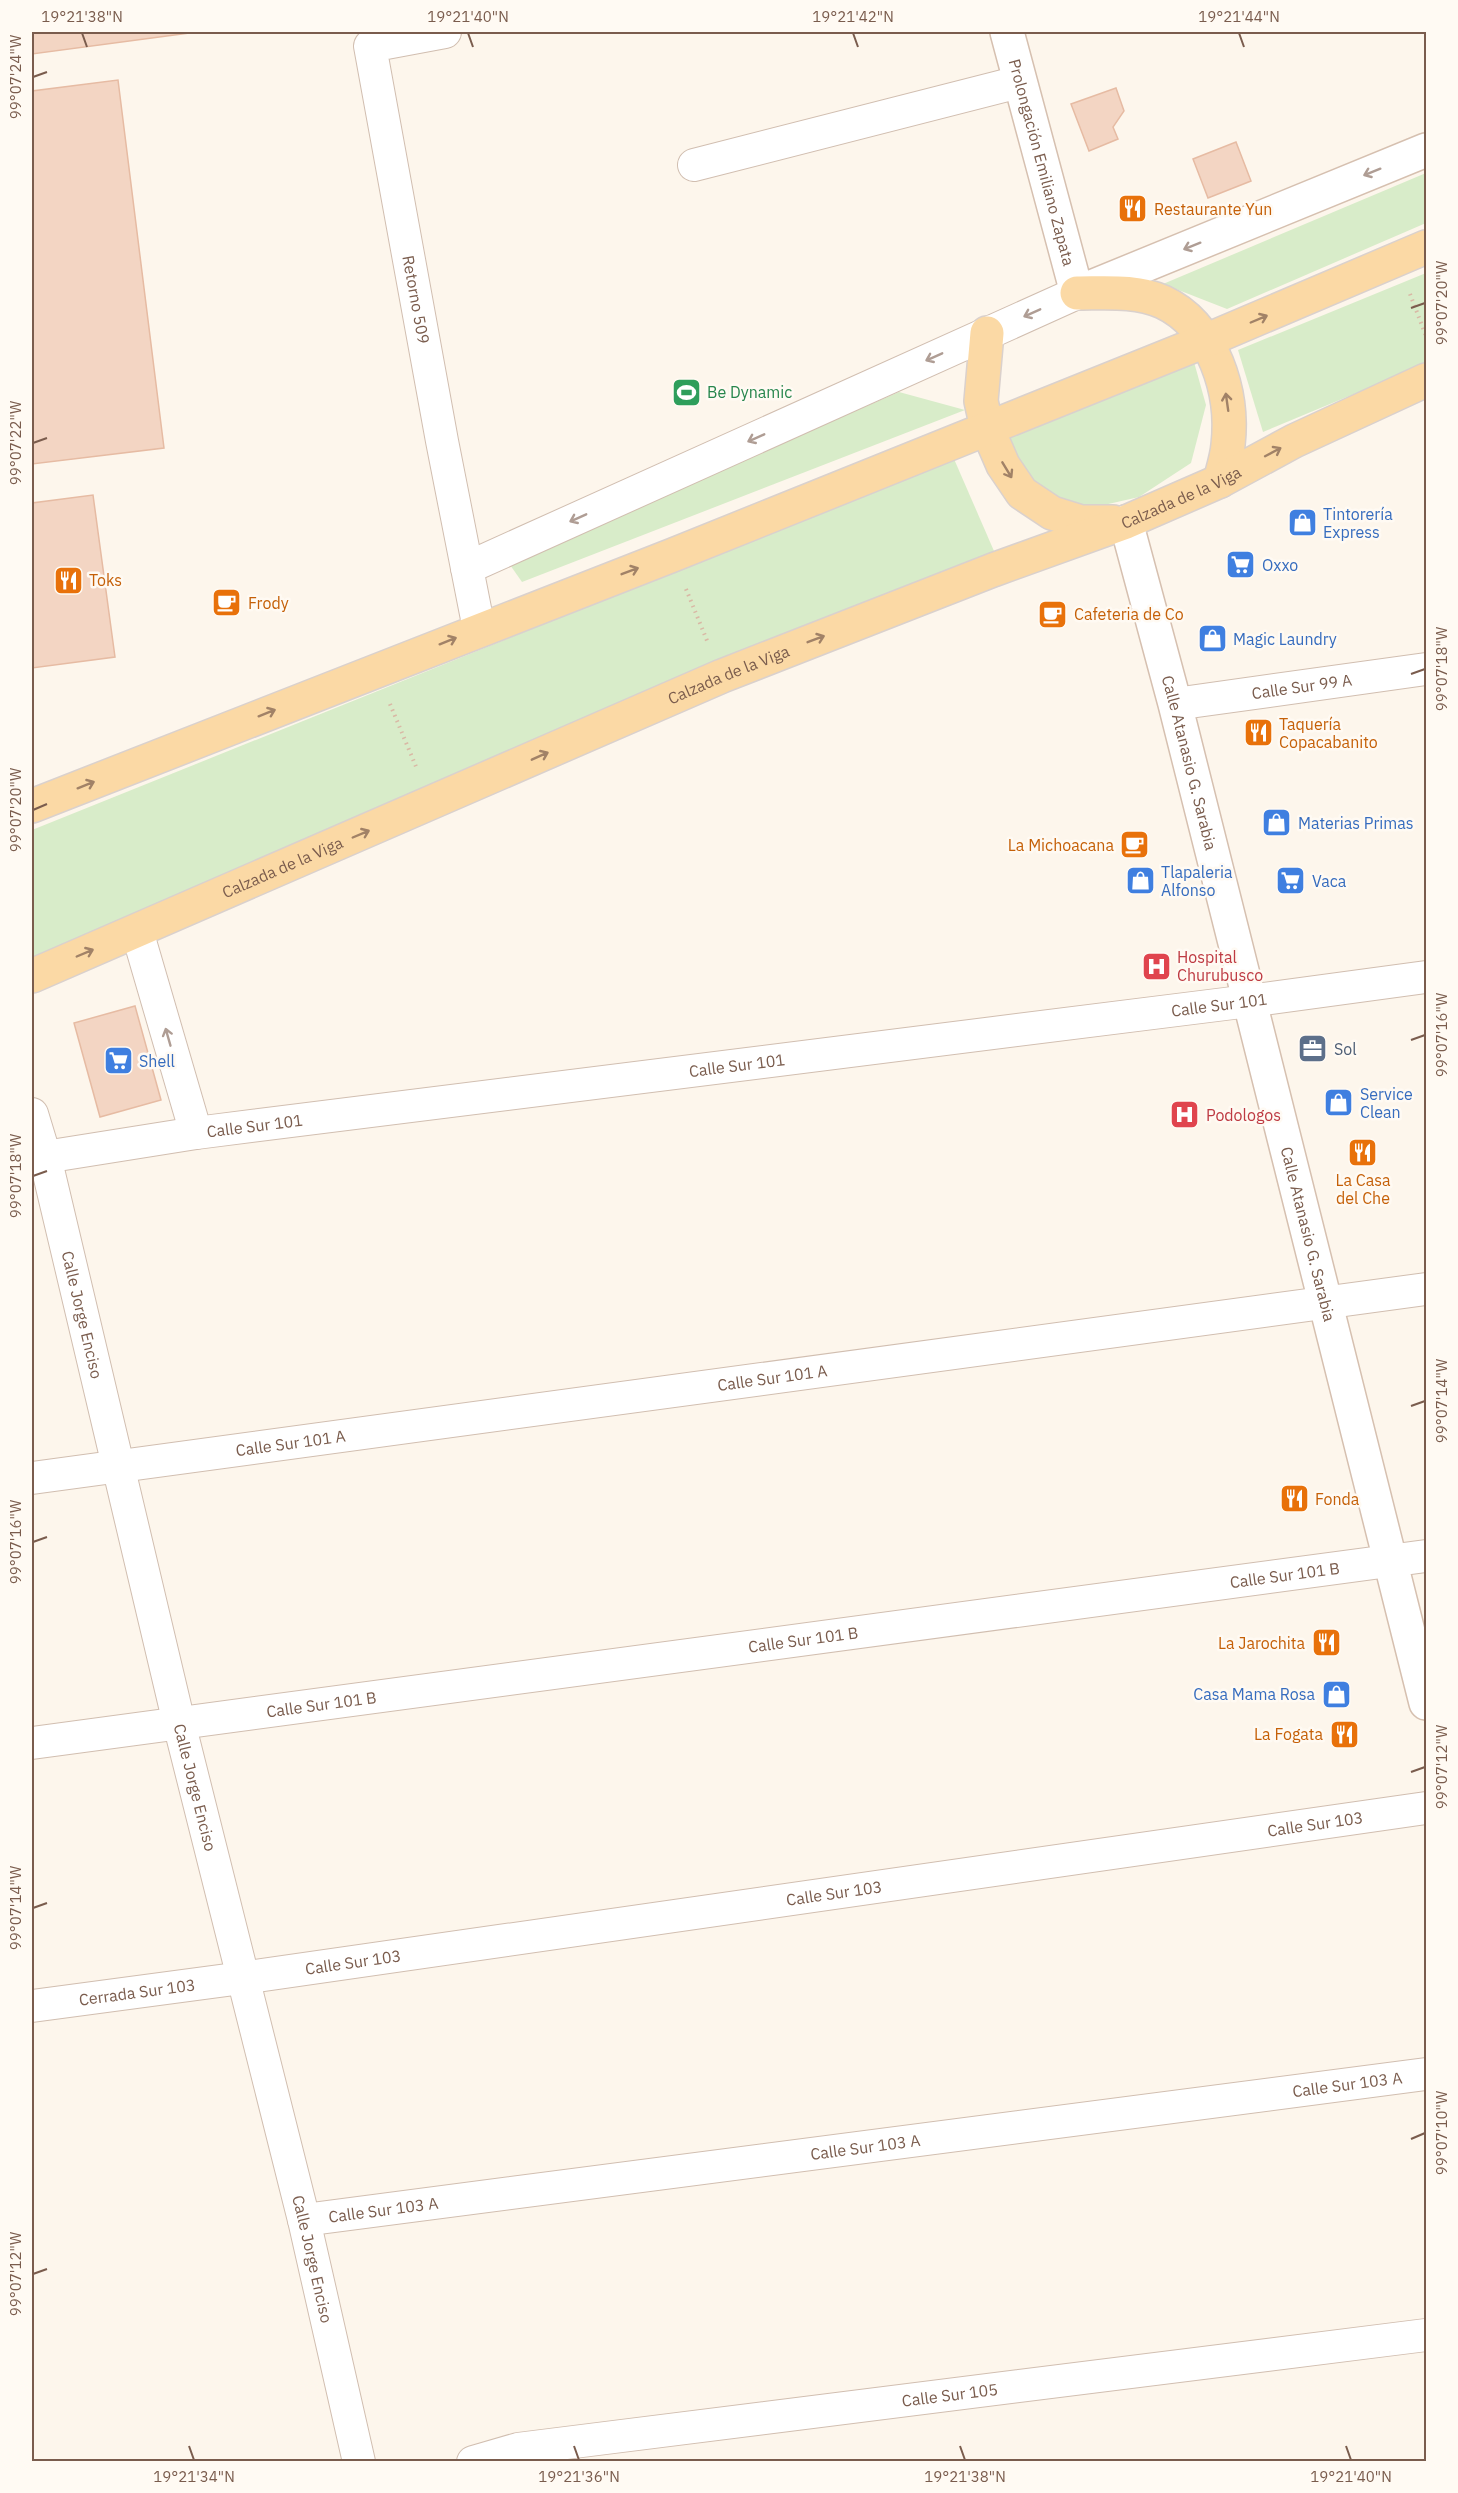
<svg xmlns="http://www.w3.org/2000/svg" width="1458" height="2493" font-family="'IBM Plex Sans',sans-serif">
<style>
.green{fill:#d8ecc9}
.building{fill:#f3d5c3;stroke:#e6bba3;stroke-width:1.5}
.lines{fill:none;stroke-linecap:round;stroke-linejoin:round}
.street-casing{stroke:#d1beb0;stroke-width:34}
.secondary-casing{stroke:#d6c0b0;stroke-width:36}
.primary-casing{stroke:#dad1cd;stroke-width:36}
.path{stroke:#d9b8a5;stroke-width:4;stroke-dasharray:1.5 4.5;stroke-linecap:butt}
.street{stroke:#fff;stroke-width:32}
.secondary{stroke:#fff;stroke-width:33}
.primary{stroke:#fbd9a5;stroke-width:33}
.oneway{stroke:#af9d94}
.oneway2{stroke:#a18267}
.ticks{fill:none;stroke:#7a5c4d;stroke-width:2}
.labels{text-anchor:middle;stroke-width:5;stroke-linejoin:round;paint-order:stroke}
.street-label{font-size:16px;fill:#7a5c4d;stroke:#fffaf3}
.food-label{font-size:16px;fill:#c56008;stroke:#fffaf3;text-anchor:start}
.leisure-label{font-size:16px;fill:#27864d;stroke:#fffaf3;text-anchor:start}
.shop-label{font-size:16px;fill:#366cbe;stroke:#fffaf3;text-anchor:start}
.health-label{font-size:16px;fill:#be3a42;stroke:#fffaf3;text-anchor:start}
.service-label{font-size:16px;fill:#4e5e75;stroke:#fffaf3;text-anchor:start}
.neatline{fill:none;stroke:#7a5c4d;stroke-width:2}
.ticks-label{font-size:15px;text-anchor:middle;fill:#7a5c4d}
</style>
<rect width="100%" height="100%" fill="#fdf6ec"/>
<!-- green -->
<g class="green">
<path d="M1426,173V223L1227,309L1163,284Z"/>
<path d="M1426,273V364L1263,432L1238,350Z"/>
<path d="M1194,362L1206,405L1191,463L1139,497L1082,510L1043,491L1020,466L1007,436Z"/>
<path d="M899,392L965,410L522,582L508,562Z"/>
<path d="M954,459L1004,574L32,957V830Z"/>
</g>
<!-- building -->
<g class="building">
<path d="M32,32H197L32,54Z"/>
<path d="M118,80L164,448L32,464V91Z"/>
<path d="M1116,88L1124,111L1113,127L1118,139L1089,151L1071,104Z"/>
<path d="M1236,142L1251,181L1208,198L1193,159Z"/>
<path d="M93,495L115,657L32,668V503Z"/>
<path d="M135,1006L161,1100L100,1117L74,1023Z"/>
</g>
<g class="lines">
<defs>
<g id="street">
<path id="s1" d="M445,32L370,46L442,441L479,629"/>
<path d="M694,165L1019,82"/>
<path d="M467,568L1077,293"/>
<path id="s2" d="M1175,704L1426,669"/>
<path d="M137,931L196,1133"/>
<path id="s3" d="M32,1114L45,1157L179,1723L304,2220L359,2462"/>
<path id="s4" d="M45,1157L196,1133L1249,1001L1426,977"/>
<path id="s5" d="M32,1478L1426,1289"/>
<path id="s6" d="M32,1743L1426,1556"/>
<path id="s7" d="M32,2006L242,1978L1426,1808"/>
<path id="s8" d="M304,2220L1426,2074"/>
<path id="s9" d="M473,2462L518,2449L1426,2335"/>
</g>
<g id="secondary">
<path id="s10" d="M1007,32L1077,293L1426,150"/>
<path id="s11" d="M1126,522L1175,704L1426,1703"/>
</g>
<g id="primary">
<path d="M1077,293C1106,293 1136,290 1163,302C1214,326 1234,393 1228,445C1227,457 1223,469 1220,481"/>
<path d="M987,333L981,401L987,428L1003,465L1022,493L1052,513L1081,522H1113"/>
<path d="M32,806L673,555L1205,341L1426,247"/>
<path id="s12" d="M32,976L722,676L993,570L1126,522L1220,481L1294,441L1426,380"/>
</g>
</defs>
<!-- street casing -->
<use href="#street" class="street-casing"/>
<!-- secondary casing -->
<use href="#secondary" class="secondary-casing"/>
<!-- primary casing -->
<use href="#primary" class="primary-casing"/>
<!-- path -->
<g class="path">
<path d="M1410,294L1426,336"/>
<path d="M686,589L708,643"/>
<path d="M390,704L417,769"/>
</g>
<!-- street -->
<use href="#street" class="street"/>
<!-- secondary -->
<use href="#secondary" class="secondary"/>
<!-- primary -->
<use href="#primary" class="primary"/>
</g>
<!-- one-way arrows -->
<defs><path id="oneway-shaft" d="M-6 0H5M1.5-3L5.5 0L1.5 3" fill="none" stroke-width="1.6" stroke-linecap="round" stroke-linejoin="round" transform="scale(1.5)"/></defs>
<g class="oneway">
<use href="#oneway-shaft" transform="translate(1372 172) rotate(158)"/>
<use href="#oneway-shaft" transform="translate(1192 246) rotate(158)"/>
<use href="#oneway-shaft" transform="translate(1032 313) rotate(156)"/>
<use href="#oneway-shaft" transform="translate(934 357) rotate(156)"/>
<use href="#oneway-shaft" transform="translate(756 438) rotate(156)"/>
<use href="#oneway-shaft" transform="translate(578 518) rotate(156)"/>
<use href="#oneway-shaft" transform="translate(168 1037) rotate(-106)"/>
</g>
<g class="oneway2">
<use href="#oneway-shaft" transform="translate(1259 319) rotate(-23)"/>
<use href="#oneway-shaft" transform="translate(1227 402) rotate(-98)"/>
<use href="#oneway-shaft" transform="translate(1273 452) rotate(-28)"/>
<use href="#oneway-shaft" transform="translate(1007 470) rotate(59)"/>
<use href="#oneway-shaft" transform="translate(630 571) rotate(-21)"/>
<use href="#oneway-shaft" transform="translate(816 639) rotate(-21)"/>
<use href="#oneway-shaft" transform="translate(448 641) rotate(-22)"/>
<use href="#oneway-shaft" transform="translate(267 713) rotate(-22)"/>
<use href="#oneway-shaft" transform="translate(540 756) rotate(-24)"/>
<use href="#oneway-shaft" transform="translate(86 785) rotate(-22)"/>
<use href="#oneway-shaft" transform="translate(361 834) rotate(-23)"/>
<use href="#oneway-shaft" transform="translate(85 953) rotate(-23)"/>
</g>
<!-- ticks -->
<path class="ticks" d="M82,33L87,47M468,33L473,47M853,33L858,47M1239,33L1244,47M33,77L47,72M1411,308L1425,303M33,443L47,438M1411,674L1425,669M33,810L47,804M1411,1040L1425,1035M33,1176L47,1171M1411,1406L1425,1401M33,1542L47,1537M1411,1772L1425,1767M33,1908L47,1903M1411,2139L1425,2133M33,2274L47,2269M189,2446L194,2460M574,2446L579,2460M960,2446L965,2460M1346,2446L1351,2460"/>
<!-- icons -->
<defs>
<symbol id="restaurant-square" viewBox="-11 -11 22 22"><rect x="-9" y="-9" width="18" height="18" rx="4" fill="#e8710a" stroke="#fffaf3"/><path d="M-5-6h1v4h1v-4h1v4h1v-4h1v5L-1.5 .5V6h-2V.5L-5-1ZM5-6V6H3V1.5H1.5Q1.5-4 5-6Z" fill="#fff"/></symbol>
<symbol id="stadium-square" viewBox="-11 -11 22 22"><rect x="-9" y="-9" width="18" height="18" rx="4" fill="#2e9e5b" stroke="#fffaf3"/><path d="M0-5a6.5 5 0 1 0 0 10a6.5 5 0 1 0 0-10ZM-3.5-1.8h7v3.6h-7Z" fill="#fff"/></symbol>
<symbol id="shop-square" viewBox="-11 -11 22 22"><rect x="-9" y="-9" width="18" height="18" rx="4" fill="#3f7fe0" stroke="#fffaf3"/><path d="M-5-2.5h2.3a2.7 3.5 0 0 1 5.4 0H5L5.5 6h-11ZM-1.5-2.5h3a1.5 2.3 0 0 0-3 0Z" fill="#fff"/></symbol>
<symbol id="supermarket-square" viewBox="-11 -11 22 22"><rect x="-9" y="-9" width="18" height="18" rx="4" fill="#3f7fe0" stroke="#fffaf3"/><path d="M-6-5.5h2.5l.6 2H6L4.5 2H-2.5L-4.4-4H-6ZM-1.5 3.2a1.3 1.3 0 1 0 .1 0ZM3 3.2a1.3 1.3 0 1 0 .1 0Z" fill="#fff"/></symbol>
<symbol id="cafe-square" viewBox="-11 -11 22 22"><rect x="-9" y="-9" width="18" height="18" rx="4" fill="#e8710a" stroke="#fffaf3"/><path d="M-5.5-4.5H6V0H3Q3 3.5 0 3.5H-2.5Q-5.5 3.5-5.5 0ZM3-3.2v2h1.7v-2ZM-6 4.5H4V6H-6Z" fill="#fff"/></symbol>
<symbol id="hospital-square" viewBox="-11 -11 22 22"><rect x="-9" y="-9" width="18" height="18" rx="4" fill="#e0444e" stroke="#fffaf3"/><path d="M-5-5h3v3.5h4V-5h3V5h-3V1.5h-4V5h-3Z" fill="#fff"/></symbol>
<symbol id="office-square" viewBox="-11 -11 22 22"><rect x="-9" y="-9" width="18" height="18" rx="4" fill="#5c6f8a" stroke="#fffaf3"/><path d="M-6-3h4V-5.5h4V-3h4V5H-6ZM-1-4.5V-3h2v-1.5ZM-6 0V1H6V0Z" fill="#fff"/></symbol>
</defs>
<g fill-rule="evenodd">
<use href="#restaurant-square" x="1116" y="192" width="33" height="33"/>
<use href="#stadium-square" x="670" y="376" width="33" height="33"/>
<use href="#shop-square" x="1286" y="506" width="33" height="33"/>
<use href="#supermarket-square" x="1224" y="548" width="33" height="33"/>
<use href="#restaurant-square" x="52" y="564" width="33" height="33"/>
<use href="#cafe-square" x="210" y="586" width="33" height="33"/>
<use href="#cafe-square" x="1036" y="598" width="33" height="33"/>
<use href="#shop-square" x="1196" y="622" width="33" height="33"/>
<use href="#restaurant-square" x="1242" y="716" width="33" height="33"/>
<use href="#shop-square" x="1260" y="806" width="33" height="33"/>
<use href="#cafe-square" x="1118" y="828" width="33" height="33"/>
<use href="#shop-square" x="1124" y="864" width="33" height="33"/>
<use href="#supermarket-square" x="1274" y="864" width="33" height="33"/>
<use href="#hospital-square" x="1140" y="950" width="33" height="33"/>
<use href="#office-square" x="1296" y="1032" width="33" height="33"/>
<use href="#supermarket-square" x="102" y="1044" width="33" height="33"/>
<use href="#shop-square" x="1322" y="1086" width="33" height="33"/>
<use href="#hospital-square" x="1168" y="1098" width="33" height="33"/>
<use href="#restaurant-square" x="1346" y="1136" width="33" height="33"/>
<use href="#restaurant-square" x="1278" y="1482" width="33" height="33"/>
<use href="#restaurant-square" x="1310" y="1626" width="33" height="33"/>
<use href="#shop-square" x="1320" y="1678" width="33" height="33"/>
<use href="#restaurant-square" x="1328" y="1718" width="33" height="33"/>
</g>
<g class="labels">
<!-- street labels -->
<g class="street-label">
<text dy="6" stroke="none"><textPath href="#s10" startOffset="135">Prolongación Emiliano Zapata</textPath></text>
<text dy="6" stroke="none"><textPath href="#s1" startOffset="334">Retorno 509</textPath></text>
<text dy="6" stroke="none"><textPath href="#s12" startOffset="1245">Calzada de la Viga</textPath></text>
<text dy="6" stroke="none"><textPath href="#s12" startOffset="759">Calzada de la Viga</textPath></text>
<text dy="6" stroke="none"><textPath href="#s2" startOffset="128">Calle Sur 99 A</textPath></text>
<text dy="6" stroke="none"><textPath href="#s11" startOffset="249">Calle Atanasio G. Sarabia</textPath></text>
<text dy="6" stroke="none"><textPath href="#s12" startOffset="273">Calzada de la Viga</textPath></text>
<text dy="6" stroke="none"><textPath href="#s4" startOffset="1184">Calle Sur 101</textPath></text>
<text dy="6" stroke="none"><textPath href="#s4" startOffset="698">Calle Sur 101</textPath></text>
<text dy="6" stroke="none"><textPath href="#s4" startOffset="212">Calle Sur 101</textPath></text>
<text dy="6" stroke="none"><textPath href="#s11" startOffset="735">Calle Atanasio G. Sarabia</textPath></text>
<text dy="6" stroke="none"><textPath href="#s3" startOffset="207">Calle Jorge Enciso</textPath></text>
<text dy="6" stroke="none"><textPath href="#s5" startOffset="747">Calle Sur 101 A</textPath></text>
<text dy="6" stroke="none"><textPath href="#s5" startOffset="261">Calle Sur 101 A</textPath></text>
<text dy="6" stroke="none"><textPath href="#s6" startOffset="1264">Calle Sur 101 B</textPath></text>
<text dy="6" stroke="none"><textPath href="#s6" startOffset="778">Calle Sur 101 B</textPath></text>
<text dy="6" stroke="none"><textPath href="#s6" startOffset="292">Calle Sur 101 B</textPath></text>
<text dy="6" stroke="none"><textPath href="#s3" startOffset="693">Calle Jorge Enciso</textPath></text>
<text dy="6" stroke="none"><textPath href="#s7" startOffset="1296">Calle Sur 103</textPath></text>
<text dy="6" stroke="none"><textPath href="#s7" startOffset="810">Calle Sur 103</textPath></text>
<text dy="6" stroke="none"><textPath href="#s7" startOffset="324">Calle Sur 103</textPath></text>
<text dy="6" stroke="none"><textPath href="#s7" startOffset="106">Cerrada Sur 103</textPath></text>
<text dy="6" stroke="none"><textPath href="#s8" startOffset="1052">Calle Sur 103 A</textPath></text>
<text dy="6" stroke="none"><textPath href="#s8" startOffset="566">Calle Sur 103 A</textPath></text>
<text dy="6" stroke="none"><textPath href="#s8" startOffset="80">Calle Sur 103 A</textPath></text>
<text dy="6" stroke="none"><textPath href="#s3" startOffset="1179">Calle Jorge Enciso</textPath></text>
<text dy="6" stroke="none"><textPath href="#s9" startOffset="482">Calle Sur 105</textPath></text>
</g>
<!-- food labels -->
<g class="food-label">
<text x="1154" y="215">Restaurante Yun</text>
<text x="89" y="586">Toks</text>
<text x="248" y="609">Frody</text>
<text x="1074" y="620">Cafeteria de Co</text>
<text x="1279" y="730">Taquería<tspan x="1279" dy="18">Copacabanito</tspan></text>
<text x="1114" y="851" text-anchor="end">La Michoacana</text>
<text x="1363" y="1186" text-anchor="middle">La Casa<tspan x="1363" dy="18">del Che</tspan></text>
<text x="1315" y="1505">Fonda</text>
<text x="1305" y="1649" text-anchor="end">La Jarochita</text>
<text x="1323" y="1740" text-anchor="end">La Fogata</text>
</g>
<!-- leisure labels -->
<g class="leisure-label">
<text x="707" y="398">Be Dynamic</text>
</g>
<!-- shop labels -->
<g class="shop-label">
<text x="1323" y="520">Tintorería<tspan x="1323" dy="18">Express</tspan></text>
<text x="1262" y="571">Oxxo</text>
<text x="1233" y="645">Magic Laundry</text>
<text x="1298" y="829">Materias Primas</text>
<text x="1161" y="878">Tlapaleria<tspan x="1161" dy="18">Alfonso</tspan></text>
<text x="1312" y="887">Vaca</text>
<text x="139" y="1067">Shell</text>
<text x="1360" y="1100">Service<tspan x="1360" dy="18">Clean</tspan></text>
<text x="1315" y="1700" text-anchor="end">Casa Mama Rosa</text>
</g>
<!-- health labels -->
<g class="health-label">
<text x="1177" y="963">Hospital<tspan x="1177" dy="18">Churubusco</tspan></text>
<text x="1206" y="1121">Podologos</text>
</g>
<!-- service labels -->
<g class="service-label">
<text x="1334" y="1055">Sol</text>
</g>
</g>
<!-- border -->
<rect width="1458" height="2493" fill="none" stroke="#fffaf3" stroke-width="66"/>
<rect x="33" y="33" width="1392" height="2427" class="neatline"/>
<g class="ticks-label">
<text x="82" y="22">19°21'38"N</text>
<text x="468" y="22">19°21'40"N</text>
<text x="853" y="22">19°21'42"N</text>
<text x="1239" y="22">19°21'44"N</text>
<text transform="translate(16 77) rotate(-90)" y="5">99°07'24"W</text>
<text transform="translate(1442 303) rotate(-90)" y="5">99°07'20"W</text>
<text transform="translate(16 443) rotate(-90)" y="5">99°07'22"W</text>
<text transform="translate(1442 669) rotate(-90)" y="5">99°07'18"W</text>
<text transform="translate(16 810) rotate(-90)" y="5">99°07'20"W</text>
<text transform="translate(1442 1035) rotate(-90)" y="5">99°07'16"W</text>
<text transform="translate(16 1176) rotate(-90)" y="5">99°07'18"W</text>
<text transform="translate(1442 1401) rotate(-90)" y="5">99°07'14"W</text>
<text transform="translate(16 1542) rotate(-90)" y="5">99°07'16"W</text>
<text transform="translate(1442 1767) rotate(-90)" y="5">99°07'12"W</text>
<text transform="translate(16 1908) rotate(-90)" y="5">99°07'14"W</text>
<text transform="translate(1442 2133) rotate(-90)" y="5">99°07'10"W</text>
<text transform="translate(16 2274) rotate(-90)" y="5">99°07'12"W</text>
<text x="194" y="2482">19°21'34"N</text>
<text x="579" y="2482">19°21'36"N</text>
<text x="965" y="2482">19°21'38"N</text>
<text x="1351" y="2482">19°21'40"N</text>
</g>
</svg>
